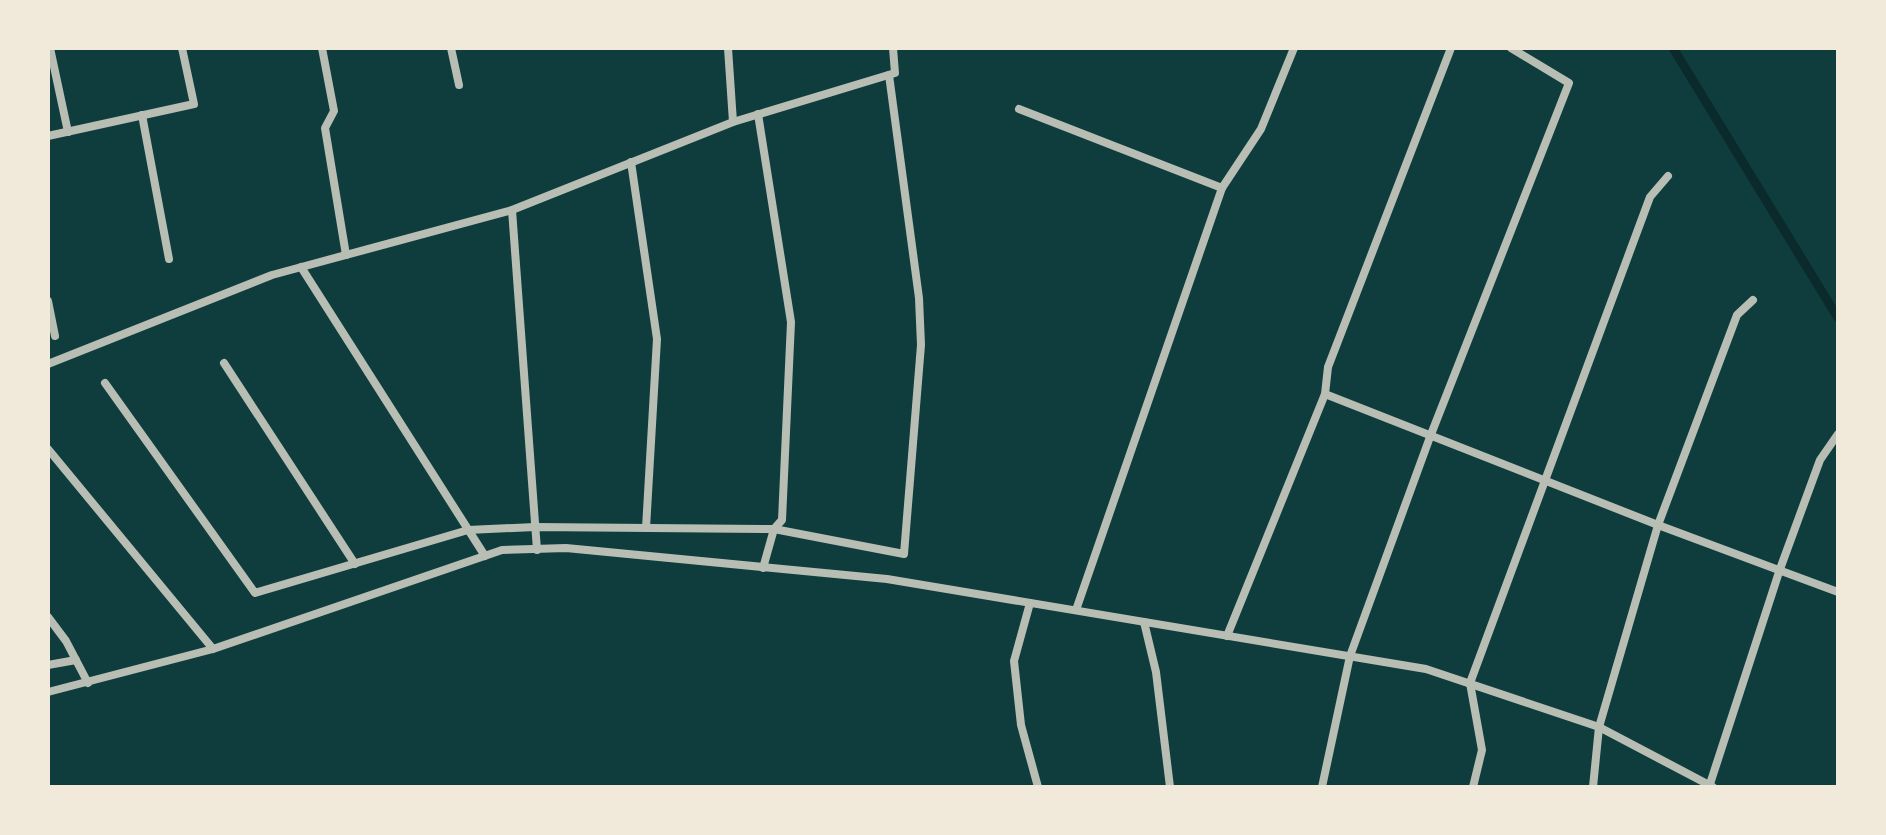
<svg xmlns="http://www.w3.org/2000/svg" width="1886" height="835" font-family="'Sofia Sans Condensed',sans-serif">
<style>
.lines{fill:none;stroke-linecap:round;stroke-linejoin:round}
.stream{stroke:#0a2a2b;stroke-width:9}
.minor{stroke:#b8beb3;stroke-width:8}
</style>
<rect width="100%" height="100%" fill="#0f3d3e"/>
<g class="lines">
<!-- stream -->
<path class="stream" d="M1673,48L1838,318"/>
<!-- minor -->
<g class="minor">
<path d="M50,48L68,132"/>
<path d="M322,48L334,111L325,128L346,255"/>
<path d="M451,48L459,85"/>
<path d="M1019,109L1222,188"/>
<path d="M758,114L791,322L782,520L774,529L763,568"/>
<path d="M142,115L169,259"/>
<path d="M733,122L895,73L893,48"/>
<path d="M48,136L194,104L182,48"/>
<path d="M631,162L657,339L646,528"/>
<path d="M301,267L485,556"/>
<path d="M48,301L55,336"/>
<path d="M224,363L355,564"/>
<path d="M48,364L272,275L512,210"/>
<path d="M105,383L255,593L468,530L535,527L774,529L904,554L921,345L919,298L889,75"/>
<path d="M1325,394L1658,525L1838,592"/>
<path d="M48,449L213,649"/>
<path d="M537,550L512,210L733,122L728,48"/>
<path d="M1030,603L1014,661L1021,725L1038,787"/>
<path d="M1076,610L1222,188L1261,129L1294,48"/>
<path d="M48,617L66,641L88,683"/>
<path d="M1144,622L1156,672L1170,787"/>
<path d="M1227,636L1325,394L1328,367L1451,48"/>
<path d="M48,665L76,660"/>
<path d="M48,692L213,649L502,550L566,548L887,579L1426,669L1599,727L1713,787"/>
<path d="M1322,787L1350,656L1430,437L1569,83L1511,48"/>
<path d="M1473,787L1482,750L1470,683L1650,197L1668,176"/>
<path d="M1593,787L1599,727L1658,525L1737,315L1753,300"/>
<path d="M1709,787L1780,569L1820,460L1838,434"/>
</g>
</g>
<!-- border -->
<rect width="1886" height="835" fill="none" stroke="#f1e9da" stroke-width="100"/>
</svg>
